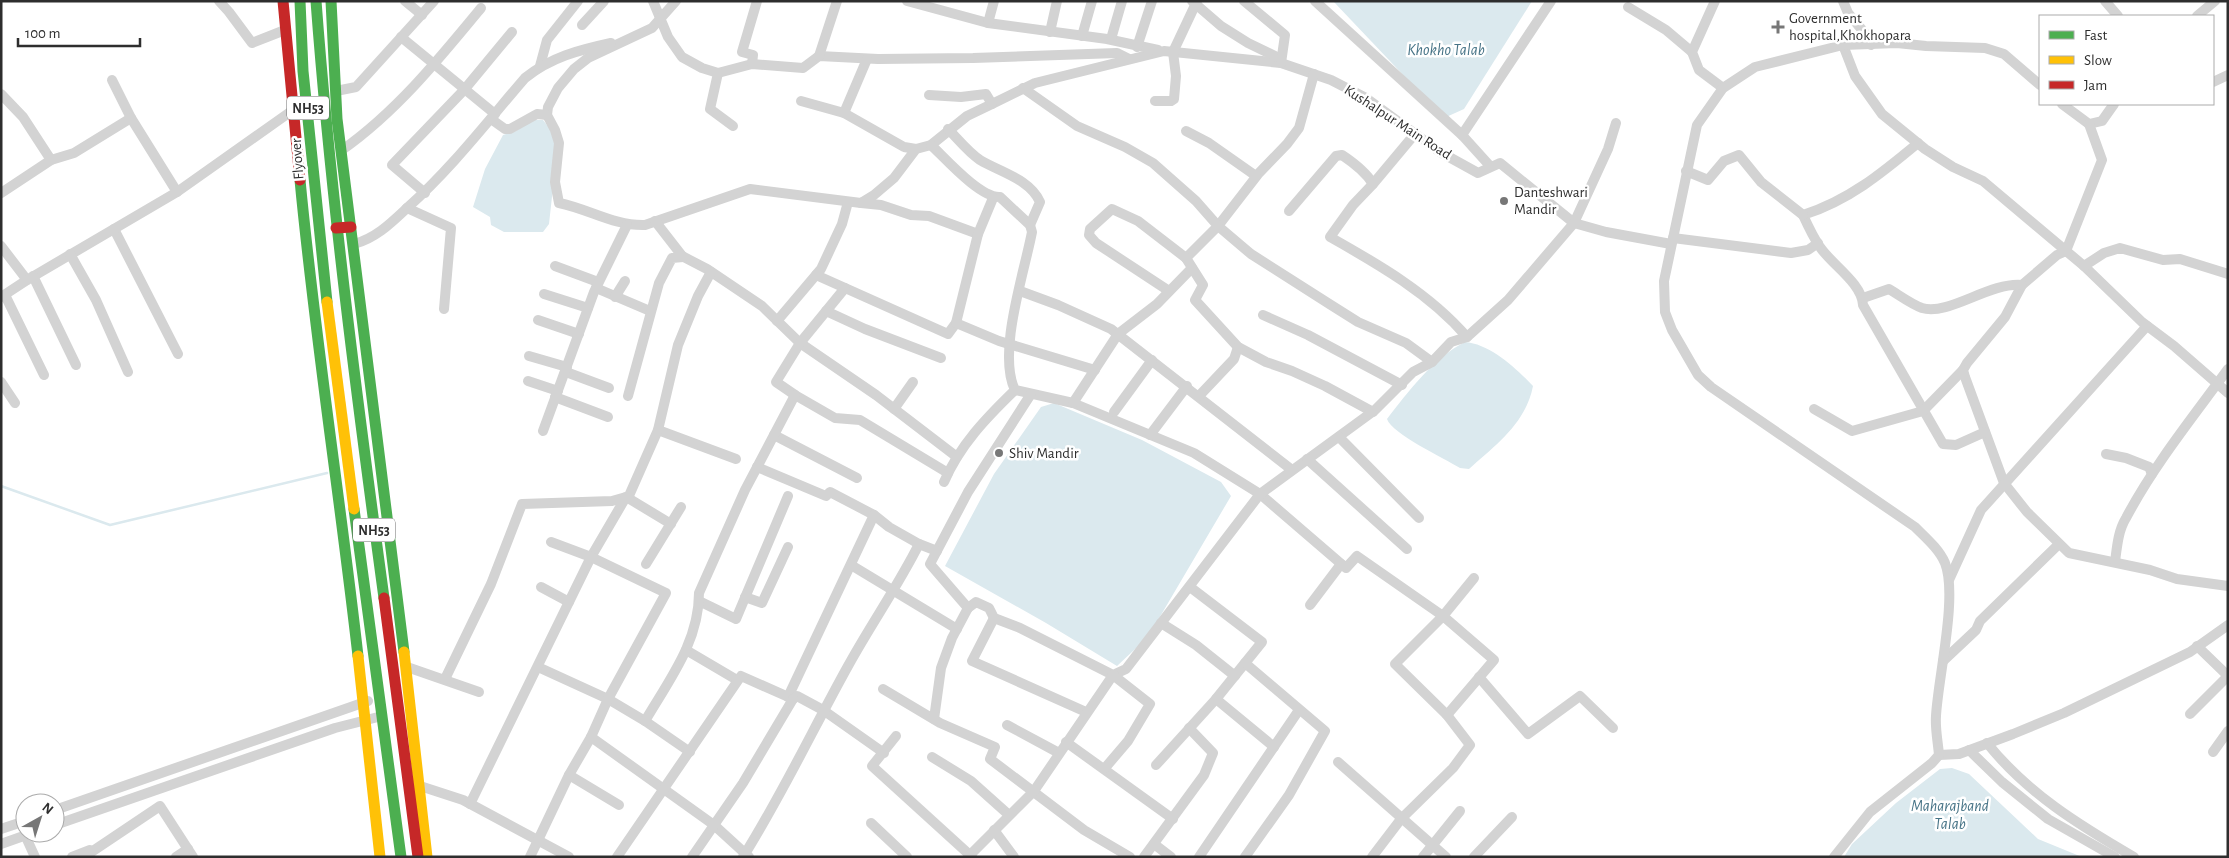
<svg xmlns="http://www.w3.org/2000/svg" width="2229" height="858" font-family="'Alegreya Sans',sans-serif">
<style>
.water{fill:#dbe9ee}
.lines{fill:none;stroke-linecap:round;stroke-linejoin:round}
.stream{stroke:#dbe9ee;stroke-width:2.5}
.street{stroke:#d3d3d3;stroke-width:10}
.fast{stroke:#4caf50;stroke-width:11}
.slow{stroke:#ffc107;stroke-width:11}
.jam{stroke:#c62828;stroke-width:11}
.poi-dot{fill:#777;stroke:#fff;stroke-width:2}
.labels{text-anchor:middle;stroke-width:5;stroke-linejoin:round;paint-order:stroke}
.shield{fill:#fff;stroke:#6d6d6d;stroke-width:1}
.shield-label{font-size:14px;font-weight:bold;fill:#2e2e2e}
.poi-label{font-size:15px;fill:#2e2e2e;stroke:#fff;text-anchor:start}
.street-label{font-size:15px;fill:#2e2e2e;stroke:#fff}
.water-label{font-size:16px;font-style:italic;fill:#467386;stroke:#fff}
</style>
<rect width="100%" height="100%" fill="#fff"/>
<!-- water -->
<g class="water">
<path d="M1333,1H1532L1464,109L1444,118Z"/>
<path d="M532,120H543L554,134L556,160L549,224L543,232H504L491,225L490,217L473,207L485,169L503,135L516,131Z"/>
<path d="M1465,342C1490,344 1516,368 1533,386C1526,423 1496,445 1469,469L1460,468C1444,458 1392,434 1387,419C1408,392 1433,358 1465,342Z"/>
<path d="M1054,403L1142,440L1221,482L1231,496L1148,637L1117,666L1046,623L945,566L994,474L1041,407Z"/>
<path d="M1952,768L1969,774L2038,839L2082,857H1844L1852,844L1896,803L1940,769Z"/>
</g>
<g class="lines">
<!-- stream -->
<path class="stream" d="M1,486L110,525L327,473"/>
<!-- street -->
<g class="street">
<path d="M219,1L229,12L252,43L285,30"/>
<path d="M405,1L422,15"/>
<path d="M653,1L668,37L682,57L702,68L718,73L752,64L803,68L819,56L878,59L973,58L1117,53L1129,59"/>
<path d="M676,1L652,28L588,58L574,69L558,88L548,107L547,115L555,130L559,143L555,182L559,203C589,209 614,226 645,225L750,189L861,203L874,195L894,178L916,149L931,145L967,116L992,104L1035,83L1164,51L1281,63L1331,80L1366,98L1440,152L1478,173L1500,163L1574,223L1606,232L1671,244"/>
<path d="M907,1L988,23L1107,39L1158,50"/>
<path d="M1192,1L1221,26L1248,43L1277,57L1281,62"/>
<path d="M1244,1L1285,35L1281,63"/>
<path d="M1315,1L1462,135L1490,166"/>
<path d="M1715,1L1692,52L1699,70L1723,88"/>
<path d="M1843,1L1848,13L1868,37L1871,45"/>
<path d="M2105,1L2118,16"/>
<path d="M1628,7L1666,30L1692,52"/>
<path d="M2197,16L2215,1"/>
<path d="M988,23L994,1"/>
<path d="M582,25L604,1"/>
<path d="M1050,32L1057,1"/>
<path d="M1082,36L1092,1"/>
<path d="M401,37L495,114"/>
<path d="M1111,39L1122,1"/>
<path d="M1843,45L1855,76L1882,114L1925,149L1953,167L1983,181L2084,266L2142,322L2174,346L2228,393"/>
<path d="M1137,47L1152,1"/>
<path d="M819,56L837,1"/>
<path d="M752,64L753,55L742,52L757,1"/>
<path d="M540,66L547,40L578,1"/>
<path d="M718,73L710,109L733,126"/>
<path d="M1314,74L1299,128L1287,144L1259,173L1218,226L1251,254L1331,305L1358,322L1406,343L1432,362"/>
<path d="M112,80L131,118L177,192"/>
<path d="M2213,82L2228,75"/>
<path d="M1023,88L1077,126L1125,147L1153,163L1196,201L1218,226L1186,258L1203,285L1195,300L1238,347L1266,362L1292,371L1325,386L1373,412"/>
<path d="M336,91L356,87L434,1"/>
<path d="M1,94L23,117L51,160"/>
<path d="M929,95L961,97L986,94L992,104"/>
<path d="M801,101L844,113L904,147L916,149"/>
<path d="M1155,101H1171L1174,99L1176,76L1173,52L1197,1"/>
<path d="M2062,104L2089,124L2102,121L2114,104"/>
<path d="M844,113L867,59"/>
<path d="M491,119L505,129H510L537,114L547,115"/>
<path d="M2089,124L2102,160L2066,251L2057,255L2022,285L2005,317L1967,363L1963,370L1965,377L2004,483L2027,512L2069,553L2150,570L2177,579L2228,586"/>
<path d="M948,129C958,139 968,152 980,160C1000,172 1030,179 1040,202L1030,225"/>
<path d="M1186,131L1209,143L1256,176"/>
<path d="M1462,135L1551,1"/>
<path d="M1918,143C1882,173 1848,201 1803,215C1808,226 1813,237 1820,247C1831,264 1862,283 1863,305L1943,444L1956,445L1985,432"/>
<path d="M931,145C945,158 980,198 1000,197L1030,225L1032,232C1024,274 997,353 1015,390L1073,403L1194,453L1260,494L1346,568L1357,556L1443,616L1494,660L1447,715"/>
<path d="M342,150C396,112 439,59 481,8"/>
<path d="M1686,171L1708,180L1724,161L1739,155L1761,182L1803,215"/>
<path d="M1373,184L1353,205L1330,237C1378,264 1430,294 1467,337"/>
<path d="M1,193L51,160L74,153L131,118"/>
<path d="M425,193L392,165L464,90L512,32"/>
<path d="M861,203L881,205L911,215L929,216L978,234"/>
<path d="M407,208L451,228L444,309"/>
<path d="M1289,211L1336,156L1342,155C1354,163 1366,172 1373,184L1414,135"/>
<path d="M114,229L178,354"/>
<path d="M1673,238L1791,253L1808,250L1818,243"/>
<path d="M354,244C376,238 391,223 407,208C451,169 487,122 525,78C551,57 579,50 611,43"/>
<path d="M1,246L27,280L177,192L293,110"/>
<path d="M70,254L96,300L128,372"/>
<path d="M682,256L707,269L762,306L800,343L876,395L957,457"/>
<path d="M555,266L598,282"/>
<path d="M2084,266L2104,253L2120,248L2163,260L2180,259L2228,274"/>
<path d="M816,275L948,334L956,323L978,234L993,198"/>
<path d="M33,276L76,365"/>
<path d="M596,288L650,311"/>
<path d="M845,288L800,343L776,382L795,395L835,418L860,420L948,473"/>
<path d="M1020,291L1058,305L1111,329L1292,470"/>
<path d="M1169,291L1096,243L1089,235L1090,229L1112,209L1138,221L1186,258"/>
<path d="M544,294L588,308"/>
<path d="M5,295L44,375"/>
<path d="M1,297L27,280"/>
<path d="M615,297L625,281"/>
<path d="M1863,298L1889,289C1899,295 1911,304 1922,308C1949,316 1989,282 2022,285"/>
<path d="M826,311L865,329L941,358"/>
<path d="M1263,315L1308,335L1402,385"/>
<path d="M538,320L579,334"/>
<path d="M777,321L821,269L842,224L848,202"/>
<path d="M956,323L999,341L1095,370"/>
<path d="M529,356L567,367"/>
<path d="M566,372L609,388"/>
<path d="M528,381L558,391"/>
<path d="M1,382L15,403"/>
<path d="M1031,394L968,492L930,564L968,608L976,602L989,608L994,618L1020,628L1113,675L1126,669L1260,494L1375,410L1413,372L1432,362L1451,342L1467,337L1508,300L1574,223L1608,149L1616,123"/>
<path d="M628,396L659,283L672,258L683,257L655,221"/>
<path d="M1199,396L1234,359L1238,347"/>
<path d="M555,397L608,417"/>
<path d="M1073,403L1118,334L1157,304L1192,268"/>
<path d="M894,409L913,382"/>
<path d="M1814,409L1852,431L1923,411L1963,370"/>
<path d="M1114,412L1152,360"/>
<path d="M658,430L736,459"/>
<path d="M543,431L594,292L627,225"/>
<path d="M774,435L857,478"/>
<path d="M1150,435L1187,386"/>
<path d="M1339,437L1419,518"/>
<path d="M2106,454L2126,458L2149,467L2152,474"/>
<path d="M1307,459L1407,549"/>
<path d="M757,467L826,496L830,492L874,515L889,527L919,544L937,551"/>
<path d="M944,482C960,445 986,418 1015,390"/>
<path d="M628,498L671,524"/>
<path d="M2115,562C2117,547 2118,531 2126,518C2154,465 2193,417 2228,369"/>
<path d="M646,564L681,507"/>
<path d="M851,565L957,629"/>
<path d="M1949,580L1981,510L2147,326"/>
<path d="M541,587L569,602"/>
<path d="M745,597L762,603L788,547"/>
<path d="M699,601L736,619L788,496"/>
<path d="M1310,605L1341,564"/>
<path d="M994,618L972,661L1086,712"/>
<path d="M1161,623L1196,645L1235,676"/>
<path d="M2197,646L2228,676"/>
<path d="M686,650L737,680"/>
<path d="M1943,661L1976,630L1980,621L2059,544"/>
<path d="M407,667L479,692"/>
<path d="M538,667L608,699L645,721L690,752"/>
<path d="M1479,677L1528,734L1580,696L1613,728"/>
<path d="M445,679L491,584L522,504L612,501L626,497"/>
<path d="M883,689L940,723L995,747L990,759L1084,830L1130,857"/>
<path d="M788,697L874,515"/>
<path d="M1216,699L1274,747"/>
<path d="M2190,714L2228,676"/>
<path d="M934,719L941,668L952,638L968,608"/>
<path d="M645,721C669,680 699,642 699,593L745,490L795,395"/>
<path d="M1007,725L1059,753"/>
<path d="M896,736L872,766L972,857"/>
<path d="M591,737L714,825L749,857"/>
<path d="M1066,742L1173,819"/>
<path d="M1987,743C2027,793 2079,825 2134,857"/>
<path d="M1969,750L2002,782L2048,819L2115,857"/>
<path d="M2213,752L2228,731"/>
<path d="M1939,755L1959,754L2013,734L2064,713L2190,652L2228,625"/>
<path d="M932,757L971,781L1009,815"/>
<path d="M1338,762L1446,857"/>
<path d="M1156,765L1216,699L1262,642L1190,587"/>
<path d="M569,775L619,805"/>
<path d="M420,786L463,800L569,857"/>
<path d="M470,804L591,557L626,497L628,498L658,430L678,345L698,296L711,272"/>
<path d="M55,810L368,701"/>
<path d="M871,823L907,857"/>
<path d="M55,825L335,728L382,716"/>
<path d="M1,829L25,821"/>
<path d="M994,830L1014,857"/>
<path d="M25,835L35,857"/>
<path d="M1,844L32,833"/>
<path d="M1154,844L1171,857"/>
<path d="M72,857L90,850"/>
<path d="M84,857L160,806L193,857"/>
<path d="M176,857L188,849"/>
<path d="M530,857L569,775L591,737L608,699L666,593L591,557L551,542"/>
<path d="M617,857L741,676L793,699L797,696L823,710L884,753"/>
<path d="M692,857L743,783L793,699"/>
<path d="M743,857C782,795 813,729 848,666C871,624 898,586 919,544"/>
<path d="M968,857L1034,791L1113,675L1150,704L1128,741L1105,768"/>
<path d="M1144,857L1204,775L1213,753L1189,728"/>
<path d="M1199,857L1299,710"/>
<path d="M1245,857L1289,795L1325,731L1245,663"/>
<path d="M1372,857L1401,819L1453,768L1470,745L1447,715L1395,664L1443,616L1474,578"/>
<path d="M1423,857L1460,811"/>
<path d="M1474,857L1512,817"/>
<path d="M1834,857L1870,812L1932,763L1939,755C1938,742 1935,729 1936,716C1938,678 1958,596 1945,563C1939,549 1926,538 1915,527L1711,387L1698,375L1672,330L1665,312L1664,281L1697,125L1723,88L1755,67L1843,45L1897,43L1926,46L1985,48L2004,54L2040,85"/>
</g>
<!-- fast -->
<g class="fast">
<path d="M300,1L303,71L327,302"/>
<path d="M316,1C331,201 357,399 384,598"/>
<path d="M331,1L337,119L404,652"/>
<path d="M300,180C315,339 340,497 358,656"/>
<path d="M354,509L401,857"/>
</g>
<!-- slow -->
<g class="slow">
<path d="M327,302L354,509"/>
<path d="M404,652L427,857"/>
<path d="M358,656L380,857"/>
</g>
<!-- jam -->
<g class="jam">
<path d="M283,1L300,180"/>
<path d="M336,228L351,227"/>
<path d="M384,598L418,857"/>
</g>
</g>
<!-- markers -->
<g class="poi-dot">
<path d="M1775.5 19.5h5v5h5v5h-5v5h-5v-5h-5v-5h5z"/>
<circle cx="1504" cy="201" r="5"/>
<circle cx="999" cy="453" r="5"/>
</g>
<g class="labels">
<!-- shield labels -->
<g class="shield">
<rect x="287" y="96.5" width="42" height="23" rx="4"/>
<rect x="353" y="518.5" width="42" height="23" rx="4"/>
</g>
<g class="shield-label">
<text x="308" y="113">NH53</text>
<text x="374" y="535">NH53</text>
</g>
<!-- poi labels -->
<g class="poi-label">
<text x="1789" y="23">Government<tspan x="1789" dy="17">hospital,Khokhopara</tspan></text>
<text x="1514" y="197">Danteshwari<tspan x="1514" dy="17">Mandir</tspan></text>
<text x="1009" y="458">Shiv Mandir</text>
</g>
<!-- street labels -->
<g class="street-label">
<text transform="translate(1398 122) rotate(33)" y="5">Kushalpur Main Road</text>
<text transform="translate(297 159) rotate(-94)" y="5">Flyover</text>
</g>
<!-- water labels -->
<g class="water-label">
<text x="1446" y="55">Khokho Talab</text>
<text x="1950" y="811">Maharajband<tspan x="1950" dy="18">Talab</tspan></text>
</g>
</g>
<!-- border -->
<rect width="2229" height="858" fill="none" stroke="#2e2e2e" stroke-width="5"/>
<!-- legend -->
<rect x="2039" y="15" width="175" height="90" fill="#ffffff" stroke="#ababab"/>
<rect x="2049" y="31" width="25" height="8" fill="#4caf50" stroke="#ababab"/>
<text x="2084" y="40" font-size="15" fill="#2e2e2e">Fast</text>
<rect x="2049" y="56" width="25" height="8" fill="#ffc107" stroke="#ababab"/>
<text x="2084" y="65" font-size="15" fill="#2e2e2e">Slow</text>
<rect x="2049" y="81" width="25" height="8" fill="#c62828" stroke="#ababab"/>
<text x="2084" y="90" font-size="15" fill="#2e2e2e">Jam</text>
<!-- north arrow -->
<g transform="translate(40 818) rotate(39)"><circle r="24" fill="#ffffff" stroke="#ababab"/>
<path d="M0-4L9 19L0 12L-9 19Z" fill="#777777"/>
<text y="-8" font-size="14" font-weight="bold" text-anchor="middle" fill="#2e2e2e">N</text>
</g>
<!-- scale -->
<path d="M18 38v8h122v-8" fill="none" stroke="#2e2e2e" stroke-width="2.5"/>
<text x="25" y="38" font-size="15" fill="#2e2e2e" stroke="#ffffff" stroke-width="4" paint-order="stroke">100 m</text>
</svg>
